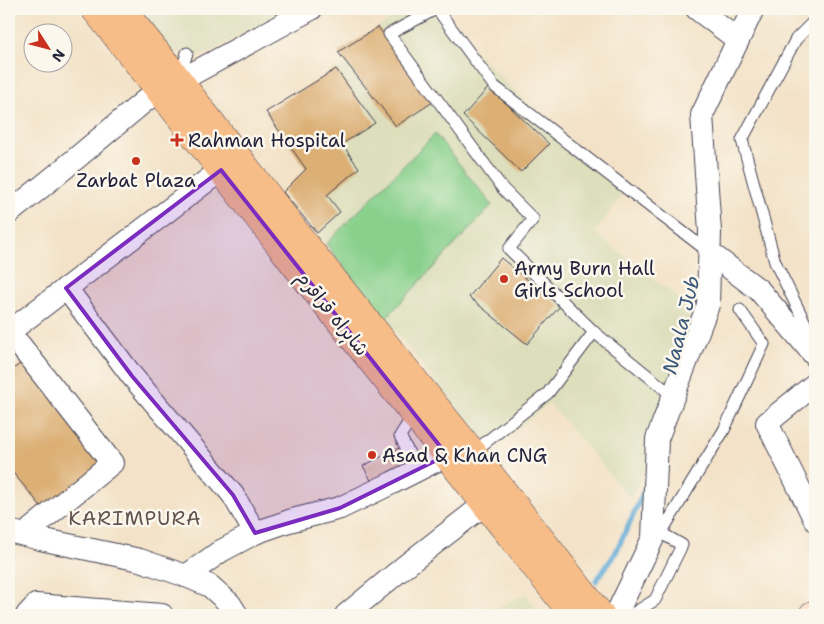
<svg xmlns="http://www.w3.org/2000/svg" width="824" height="624" font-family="'Shantell Sans','Playpen Sans Arabic',sans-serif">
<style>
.built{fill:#dddebc}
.green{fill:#88d08c;stroke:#557964}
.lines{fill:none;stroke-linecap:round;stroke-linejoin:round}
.stream{stroke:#5ca9d5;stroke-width:5.5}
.building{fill:#dcaf75}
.service-casing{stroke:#413f50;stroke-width:13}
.minor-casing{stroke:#413f50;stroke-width:24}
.secondary-casing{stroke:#413f50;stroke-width:29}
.trunk-casing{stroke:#413f50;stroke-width:29}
.service{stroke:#fff;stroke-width:11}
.minor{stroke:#fff;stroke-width:22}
.secondary{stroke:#fce5cf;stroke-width:28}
.trunk{stroke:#f7bd88;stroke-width:28}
.marked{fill:#7b2cbf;fill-opacity:0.2;stroke:#7b2cbf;stroke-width:4;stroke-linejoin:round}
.poi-dot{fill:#c8321e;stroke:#fbf7ec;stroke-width:2}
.labels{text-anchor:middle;stroke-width:5;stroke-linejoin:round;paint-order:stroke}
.poi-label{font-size:19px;fill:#22223b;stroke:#fbf7ec;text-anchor:start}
.street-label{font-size:19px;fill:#22223b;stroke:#fbf7ec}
.water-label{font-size:20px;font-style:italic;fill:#395879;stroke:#fbf7ec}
.neighbourhood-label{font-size:20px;letter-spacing:1px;fill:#63534f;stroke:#fbf7ec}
</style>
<rect width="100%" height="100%" fill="#fbf7ec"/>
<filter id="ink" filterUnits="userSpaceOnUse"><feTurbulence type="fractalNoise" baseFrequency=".02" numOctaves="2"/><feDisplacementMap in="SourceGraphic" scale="10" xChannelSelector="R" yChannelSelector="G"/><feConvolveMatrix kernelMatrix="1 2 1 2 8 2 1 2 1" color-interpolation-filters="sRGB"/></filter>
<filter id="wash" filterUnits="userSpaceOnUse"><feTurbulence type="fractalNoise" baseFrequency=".0096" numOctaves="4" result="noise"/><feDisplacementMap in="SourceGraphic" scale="20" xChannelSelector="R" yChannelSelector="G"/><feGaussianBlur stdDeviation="1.12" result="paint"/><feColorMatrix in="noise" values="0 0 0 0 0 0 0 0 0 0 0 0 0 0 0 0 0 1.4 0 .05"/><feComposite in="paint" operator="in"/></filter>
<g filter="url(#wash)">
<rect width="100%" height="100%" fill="#f3e2c7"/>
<!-- built -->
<g class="built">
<path d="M138,9H286L205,55L171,51Z"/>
<path d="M408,9H431L622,195L595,233L698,314L655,452L630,498L549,403L491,451L326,244L283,192L306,169L266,112L346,64L338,52Z"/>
<path d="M526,594L540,615H483Z"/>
</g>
<!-- green -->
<path class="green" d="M435,134L492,205L385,319L326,244Z"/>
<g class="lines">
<!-- stream -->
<path class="stream" d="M596,581L615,554L647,485"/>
</g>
<g id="blocks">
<!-- building -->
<g class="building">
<path d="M378,27L436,100L396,126L338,52Z"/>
<path d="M336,69L375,123L342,144L359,168L327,195L340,212L317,233L283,192L306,169L266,112Z"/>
<path d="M489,87L549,144L521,172L463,116Z"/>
<path d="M501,258L560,306L527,344L469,297Z"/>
<path d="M24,361L107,464L45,511L9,468V372Z"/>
<path d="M401,447L413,469L376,489L363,466Z"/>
</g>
</g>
</g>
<g filter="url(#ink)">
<use href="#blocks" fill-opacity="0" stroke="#413f50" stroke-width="1"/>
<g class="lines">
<defs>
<g id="service">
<path d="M436,9L389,34L503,189L533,219L509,249L594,332L673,396"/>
<path d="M437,9L494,86L710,253"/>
<path d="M815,20L796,39L742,140L775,262L815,343"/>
<path d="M179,79L187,53"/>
<path d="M414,414L400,436L412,459L430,457"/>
<path d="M472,453L548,393L594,332"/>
<path d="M631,615L655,600L682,545L661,533L724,430L764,344L740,310"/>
</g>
<g id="minor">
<path d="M697,9L738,40"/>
<path d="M179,81L311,9"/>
<path d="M9,213L55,176L159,89"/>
<path d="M710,253L759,290L815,356"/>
<path d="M66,288L132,376L233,495L255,533"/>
<path d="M9,332L221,170"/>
<path d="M19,344L112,463L31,529L30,536"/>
<path d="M815,384L767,423L815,520"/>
<path d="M9,531L40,539L140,560L186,576L210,586L230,604L237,615"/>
<path d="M186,576L221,551L255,533L289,521L340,508L392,483L447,455"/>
<path d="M27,615L36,605L162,615"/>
<path d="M346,615L404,567L486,503"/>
<path d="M616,615L653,538L657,439L708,305L710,232L702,115L753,9"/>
</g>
<path id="secondary" d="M813,615L815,614"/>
<g id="trunk">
<path d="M95,9L151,79L294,263L574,615"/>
<path d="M121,9L168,67L310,251L483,466L600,615"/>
</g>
</defs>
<!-- service casing -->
<use href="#service" class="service-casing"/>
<!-- minor casing -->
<use href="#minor" class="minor-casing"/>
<!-- secondary casing -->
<use href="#secondary" class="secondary-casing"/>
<!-- trunk casing -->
<use href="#trunk" class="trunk-casing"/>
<!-- service -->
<use href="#service" class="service"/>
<!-- minor -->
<use href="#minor" class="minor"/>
<!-- secondary -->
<use href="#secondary" class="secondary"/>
<!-- trunk -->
<use href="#trunk" class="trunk"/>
</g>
</g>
<!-- marked area -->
<path class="marked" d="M221,170L447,455L340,508L255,533L233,495L132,376L66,288Z"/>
<!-- markers -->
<g class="poi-dot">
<path d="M174.5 132.5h5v5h5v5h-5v5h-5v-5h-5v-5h5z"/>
<circle cx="136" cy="161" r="5"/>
<circle cx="504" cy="279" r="5"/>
<circle cx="372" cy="455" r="5"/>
</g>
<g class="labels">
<!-- poi labels -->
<g class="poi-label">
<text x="188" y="147">Rahman Hospital</text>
<text x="136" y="187" text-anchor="middle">Zarbat Plaza</text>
<text x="514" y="275">Army Burn Hall<tspan x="514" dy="22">Girls School</tspan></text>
<text x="382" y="462">Asad &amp; Khan CNG</text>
</g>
<!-- street labels -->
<g class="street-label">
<text transform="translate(333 313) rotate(51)" y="7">شاہراہ قراقرم</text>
</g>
<!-- water labels -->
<g class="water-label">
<text transform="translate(681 325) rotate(-76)" y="7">Naala Jub</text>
</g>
<!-- neighbourhood labels -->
<g class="neighbourhood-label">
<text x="135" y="525">KARIMPURA</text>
</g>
</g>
<!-- margin -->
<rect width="824" height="624" fill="none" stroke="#fbf7ec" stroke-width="30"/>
<!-- north arrow -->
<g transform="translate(48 48) rotate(126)"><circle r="24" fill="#fbf7ec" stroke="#a4a2a5"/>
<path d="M0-4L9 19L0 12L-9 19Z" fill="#c8321e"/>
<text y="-8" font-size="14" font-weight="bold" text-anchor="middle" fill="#22223b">N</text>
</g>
</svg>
